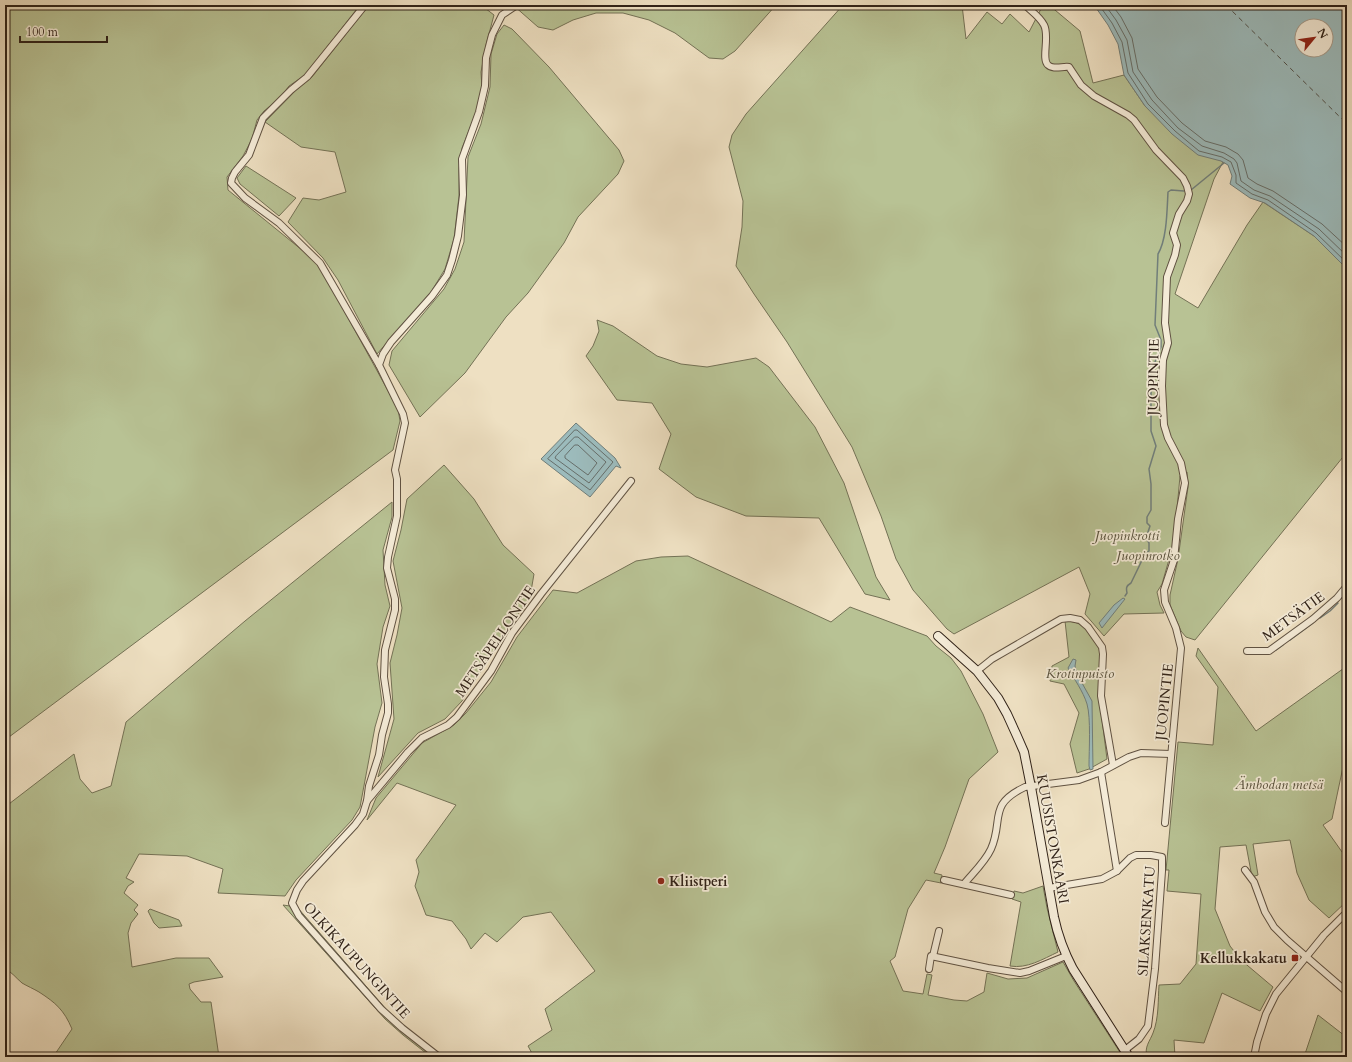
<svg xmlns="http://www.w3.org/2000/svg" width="1352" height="1062" font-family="Cardo,serif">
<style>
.green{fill:#b8c294;stroke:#747256}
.water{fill:#9cbbbc;stroke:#717e7a;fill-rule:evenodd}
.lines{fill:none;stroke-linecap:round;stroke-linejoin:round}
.shore{stroke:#666e6a;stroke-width:1}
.stream{stroke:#717e7a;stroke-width:1.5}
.ferry{stroke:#505049;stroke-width:1;stroke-dasharray:5 4;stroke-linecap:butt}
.street-casing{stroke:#605242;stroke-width:8}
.secondary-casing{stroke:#302218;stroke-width:10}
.street{stroke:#f4ebd7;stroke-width:6}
.secondary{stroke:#f4ebd7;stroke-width:8}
.poi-dot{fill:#8f2418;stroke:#f4ebd7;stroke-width:1.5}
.labels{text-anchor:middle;stroke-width:3.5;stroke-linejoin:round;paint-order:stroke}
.street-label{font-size:14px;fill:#302218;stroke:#f4ebd7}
.park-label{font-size:14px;font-style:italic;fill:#59523d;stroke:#f4ebd7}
.poi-label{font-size:14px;font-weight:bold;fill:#302218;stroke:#f4ebd7;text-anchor:start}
</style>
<rect width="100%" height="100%" fill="#eee0c2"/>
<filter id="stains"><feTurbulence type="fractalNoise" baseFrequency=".005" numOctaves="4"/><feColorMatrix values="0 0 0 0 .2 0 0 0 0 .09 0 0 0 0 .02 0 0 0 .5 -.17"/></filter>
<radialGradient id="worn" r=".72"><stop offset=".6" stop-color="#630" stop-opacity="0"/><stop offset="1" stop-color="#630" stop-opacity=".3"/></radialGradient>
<!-- green -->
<g class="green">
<path d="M5,5H360L305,75L289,86L280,98L264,111L257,120L252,139L243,156L227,177L228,190L318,263L398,409L400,421L393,450L5,740Z"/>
<path d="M369,5H481L494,15L486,45L481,72L482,89L476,113L462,148L459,169V196L454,239L445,269L431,292L377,354L338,280L323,258L288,222L303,198L319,200L346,192L335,152L301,147L265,122L297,89L312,77Z"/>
<path d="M513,5H776L735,51L723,59L709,58L675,33L649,20L623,13H596L573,20L553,30L538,27Z"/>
<path d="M843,5H962L966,39L987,12L1002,24L1010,14L1029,32L1043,5H1049L1080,31L1093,83L1124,75L1145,106L1223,162L1214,179L1175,294L1198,308L1247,225L1263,202L1314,236L1347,269V452L1195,640L1186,637L1181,631L1170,605V595L1178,559L1188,487L1187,472L1180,476L1174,542L1162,584L1157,592L1160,605L1164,613L1124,614L1104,636L1085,614L1090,594L1079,567L954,634L947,629L913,590L896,559L881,516L852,447L787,342L754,294L736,266L742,227L743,201L729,147L732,135L746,114Z"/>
<path d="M504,25L512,29L549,67L619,150L624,161L618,174L578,217L564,243L528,293L506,317L465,373L420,417L389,365L392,351L444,289L455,269L464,242L468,157L481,124L490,87L491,54L497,34Z"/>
<path d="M246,166L296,198L279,216L240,184L237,178Z"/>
<path d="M597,320L613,326L657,356L681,364L707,367L756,358L769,367L815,427L844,483L876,577L890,600L865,594L819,518L746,516L696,497L659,469L671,434L652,403L617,400L586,356L593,346L599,331Z"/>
<path d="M444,465L474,499L503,545L534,574L530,597L497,645L462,701L445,719L418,733L378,777L394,719L390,663L397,635L402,608L393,561L401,530L407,499Z"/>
<path d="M392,502V517L383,550L385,585L390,606L383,627L377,664L382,703L375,727L360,807L352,820L296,880L285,896L218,893L223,869L187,856L139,854L126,878L134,882L128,886L124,893L138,905L134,910L138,914L131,923L128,933L132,967L176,958H209L223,977L194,982L189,984L190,989L201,1002H211L219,1057H53L72,1029C64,1010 56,1003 39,992C34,989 27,986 22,983C16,978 12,972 5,969V807L74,754L80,779L92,793L111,786L126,722L245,621Z"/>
<path d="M688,556L831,622L850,607L927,636L936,646L951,658L961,671L983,714L998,752L969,779L945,847L934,873L942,875L941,883L926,880L908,909L895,957L890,961L903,991L923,994L927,974L932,975L928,995L954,1000L967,1001L984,992L987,973L1008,979L1027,978L1063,962L1074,981L1123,1057H534L528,1046L552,1030L545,1009L595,971L551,912L523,917L497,942L485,933L471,949L466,939L452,921L426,915L415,886L419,872L416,860L456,805L397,783L367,820L376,798L422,743L454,725L466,713L491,682L517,637L553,590L577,593L636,561L661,557Z"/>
<path d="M1065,621C1081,621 1086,628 1094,640C1097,645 1100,649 1101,655L1099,696L1107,759L1089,769L1077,773L1070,744L1079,713L1064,684L1050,681L1052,666L1069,657Z"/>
<path d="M1198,648L1256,731L1347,666V748L1332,819L1323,825L1347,859V901L1329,918L1309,900L1297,873L1290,840L1253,844L1258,875L1252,877L1246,845L1220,847L1215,909L1230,946L1241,960L1273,987L1260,1011L1222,993L1204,1043L1174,1040L1175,1057H1147C1144,1047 1150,1041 1153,1033C1159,1018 1158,1000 1159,985L1180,984L1196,964L1201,894L1167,891L1169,870H1166L1178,742L1213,745L1218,687L1196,656Z"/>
<path d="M1043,886L1047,908L1058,952C1043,959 1027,969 1010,966L1021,902L1012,899L1014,891L1023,893Z"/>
<path d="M283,905L297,907L386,1009L407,1029L444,1057H431L403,1035L385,1019Z"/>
<path d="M150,909L179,920L182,926L159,928L154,923L148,911Z"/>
<path d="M1318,1015L1345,1036L1347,1035V1057H1304Z"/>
</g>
<!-- water -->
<g class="water">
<path d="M1094,5H1347V269L1314,236L1265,203L1250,198L1230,184L1232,176L1228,165L1221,161L1198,155L1172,134L1145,106L1124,75L1118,44L1108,25ZM1302,26H1326V50H1302Z"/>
<path d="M576,423L615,458L621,468L616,466L590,497L541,459Z"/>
<path d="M1123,598L1125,599L1102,628L1099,623L1114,605Z"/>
<path d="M1073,659L1076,660L1075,666L1077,674L1092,701L1093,769L1090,770L1089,766C1089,750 1091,718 1087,704C1083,691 1074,679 1068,668Z"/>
</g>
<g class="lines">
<!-- shore -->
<g class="shore">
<path d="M1099,5L1112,23L1122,42L1128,73L1148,104L1175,131L1199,151L1222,157L1231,162L1236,175V183L1252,194L1268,200L1316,233L1347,263"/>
<path d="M1105,5L1116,20L1127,40L1133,72L1152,100L1178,128L1202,146L1224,153L1234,159L1237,163L1241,181L1254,190L1270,196L1319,229L1347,256"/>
<path d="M1112,5L1121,17L1132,38L1138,69L1157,97L1182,123L1205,141L1226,147L1238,154L1243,160L1248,178L1257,184L1273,191L1322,224L1347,247"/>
<path d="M575,430H577L613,462L590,490L548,459Z"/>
<path d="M575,437H578L606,462L589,483L555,458L556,456Z"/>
<path d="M575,445H578L597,463L588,475L565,458V456Z"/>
</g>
<!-- stream -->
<g class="stream">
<path d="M1191,190L1224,163"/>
<path d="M1125,596L1127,593C1126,588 1126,586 1131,583L1145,554L1149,551V543L1146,538L1150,526L1147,523V517L1151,510V484L1149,469L1156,446L1151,431V372L1161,347V340L1155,325L1158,254C1167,239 1167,210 1168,192L1171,190L1184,191"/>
<path d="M1341,598L1347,591"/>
<path d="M1320,618L1330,611L1338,603"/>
<path d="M1290,640L1313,623"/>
<path d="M1276,650L1283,645"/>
</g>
<!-- ferry -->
<path class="ferry" d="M1226,5L1347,124"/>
<defs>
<g id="street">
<path d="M365,5L307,77L291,90L263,118L249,155L235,172L232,178L231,183L245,198L279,223L320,263L379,365"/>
<path d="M1025,5C1031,11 1040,17 1044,25C1050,36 1041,59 1048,65C1053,70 1063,66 1069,67L1081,85L1094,96L1128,115L1134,120L1156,150L1183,178L1187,186L1189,194L1187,201L1179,214L1173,233L1177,245L1175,255L1167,277L1165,323L1168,343L1163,360L1162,386L1164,425L1168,438L1181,463L1185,483L1178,519L1174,560L1164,590L1165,602L1176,628L1181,648L1165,823"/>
<path d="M1247,651H1269L1313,619L1337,598L1347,586"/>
<path d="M977,671L992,659L1061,619L1070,618L1080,620L1088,627L1102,647L1103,654L1101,696L1113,765"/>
<path d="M1101,772L1117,871"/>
<path d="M367,801L408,752L422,738L448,725L457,717L491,671L512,633L541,594L631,481"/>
<path d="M1245,870L1254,882L1265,912L1274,927L1287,940L1347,992"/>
<path d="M944,880L1011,895"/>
<path d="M964,884C973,873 985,862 991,849C1004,820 987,805 1025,787L1079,780L1101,772L1129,757L1141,753L1171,754"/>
<path d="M1049,888L1102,879L1117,871L1130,858L1136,855H1151L1162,857V871L1155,969L1148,1026L1139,1039L1125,1050"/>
<path d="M933,956L939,931"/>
<path d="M929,969L931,956L988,968L1020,973L1029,971L1066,956"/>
<path d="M439,1057L402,1028L381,1009L299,916L292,903L297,890L303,881L355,825L363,814L367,801L369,786L379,755L382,735L388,713V704L384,677L385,650L395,610V599L387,568L388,557L397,516V479L395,470L405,423L403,414L379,365L383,354L391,342L432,296L447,275L452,260L458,236L463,195L462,159L479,112L485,86L486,58L492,35L502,15L517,5"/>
<path d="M1254,1057L1257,1042L1266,1014L1276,994L1324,935L1347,912"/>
</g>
<path id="secondary" d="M938,636L977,671L998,698L1007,714L1017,736L1024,752L1031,787L1054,917C1058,936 1064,952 1073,969L1129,1057"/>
</defs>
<!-- street casing -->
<use href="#street" class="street-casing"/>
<!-- secondary casing -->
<use href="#secondary" class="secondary-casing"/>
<!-- street -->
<use href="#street" class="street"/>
<!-- secondary -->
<use href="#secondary" class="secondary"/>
</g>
<!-- markers -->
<g class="poi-dot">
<circle cx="661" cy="881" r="4"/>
<rect x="1291" y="954" width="8" height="8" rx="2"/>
</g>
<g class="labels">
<!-- street labels -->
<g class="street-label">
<text transform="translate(1153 377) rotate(-89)" y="5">JUOPINTIE</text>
<text transform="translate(1293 616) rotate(-36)" y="5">METSÄTIE</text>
<text transform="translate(495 641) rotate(-56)" y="5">METSÄPELLONTIE</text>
<text transform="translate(1164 702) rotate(-84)" y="5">JUOPINTIE</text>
<text transform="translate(1053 839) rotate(80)" y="5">KUUSISTONKAARI</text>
<text transform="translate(1146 921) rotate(-86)" y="5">SILAKSENKATU</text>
<text transform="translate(357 960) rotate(48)" y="5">OLKIKAUPUNGINTIE</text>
</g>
<!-- park labels -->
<g class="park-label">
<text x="1127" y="540">Juopinkrotti</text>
<text x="1148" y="560">Juopinrotko</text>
<text x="1080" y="678">Krotinpuisto</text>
<text x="1279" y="789">Ämbodan metsä</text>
</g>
<!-- poi labels -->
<g class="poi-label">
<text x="669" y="886">Kliistperi</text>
<text x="1287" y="963" text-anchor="end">Kellukkakatu</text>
</g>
</g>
<!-- margin -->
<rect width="1352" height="1062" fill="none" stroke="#eee0c2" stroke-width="20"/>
<rect x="6" y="6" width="1340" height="1050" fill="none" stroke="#302218" stroke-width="2"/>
<rect x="10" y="10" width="1332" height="1042" fill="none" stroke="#302218"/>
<!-- north arrow -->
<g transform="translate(1314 38) rotate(61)"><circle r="19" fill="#f4ebd7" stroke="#a69b8b"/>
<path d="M0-3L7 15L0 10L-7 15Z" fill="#8f2418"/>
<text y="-6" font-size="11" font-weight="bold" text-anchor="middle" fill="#302218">N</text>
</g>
<!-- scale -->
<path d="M20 36v6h87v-6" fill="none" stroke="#302218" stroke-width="2"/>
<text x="26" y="36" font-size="12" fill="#302218" stroke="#f4ebd7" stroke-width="3" paint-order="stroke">100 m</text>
<rect width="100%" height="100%" filter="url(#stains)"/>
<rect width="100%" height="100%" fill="url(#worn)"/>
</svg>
